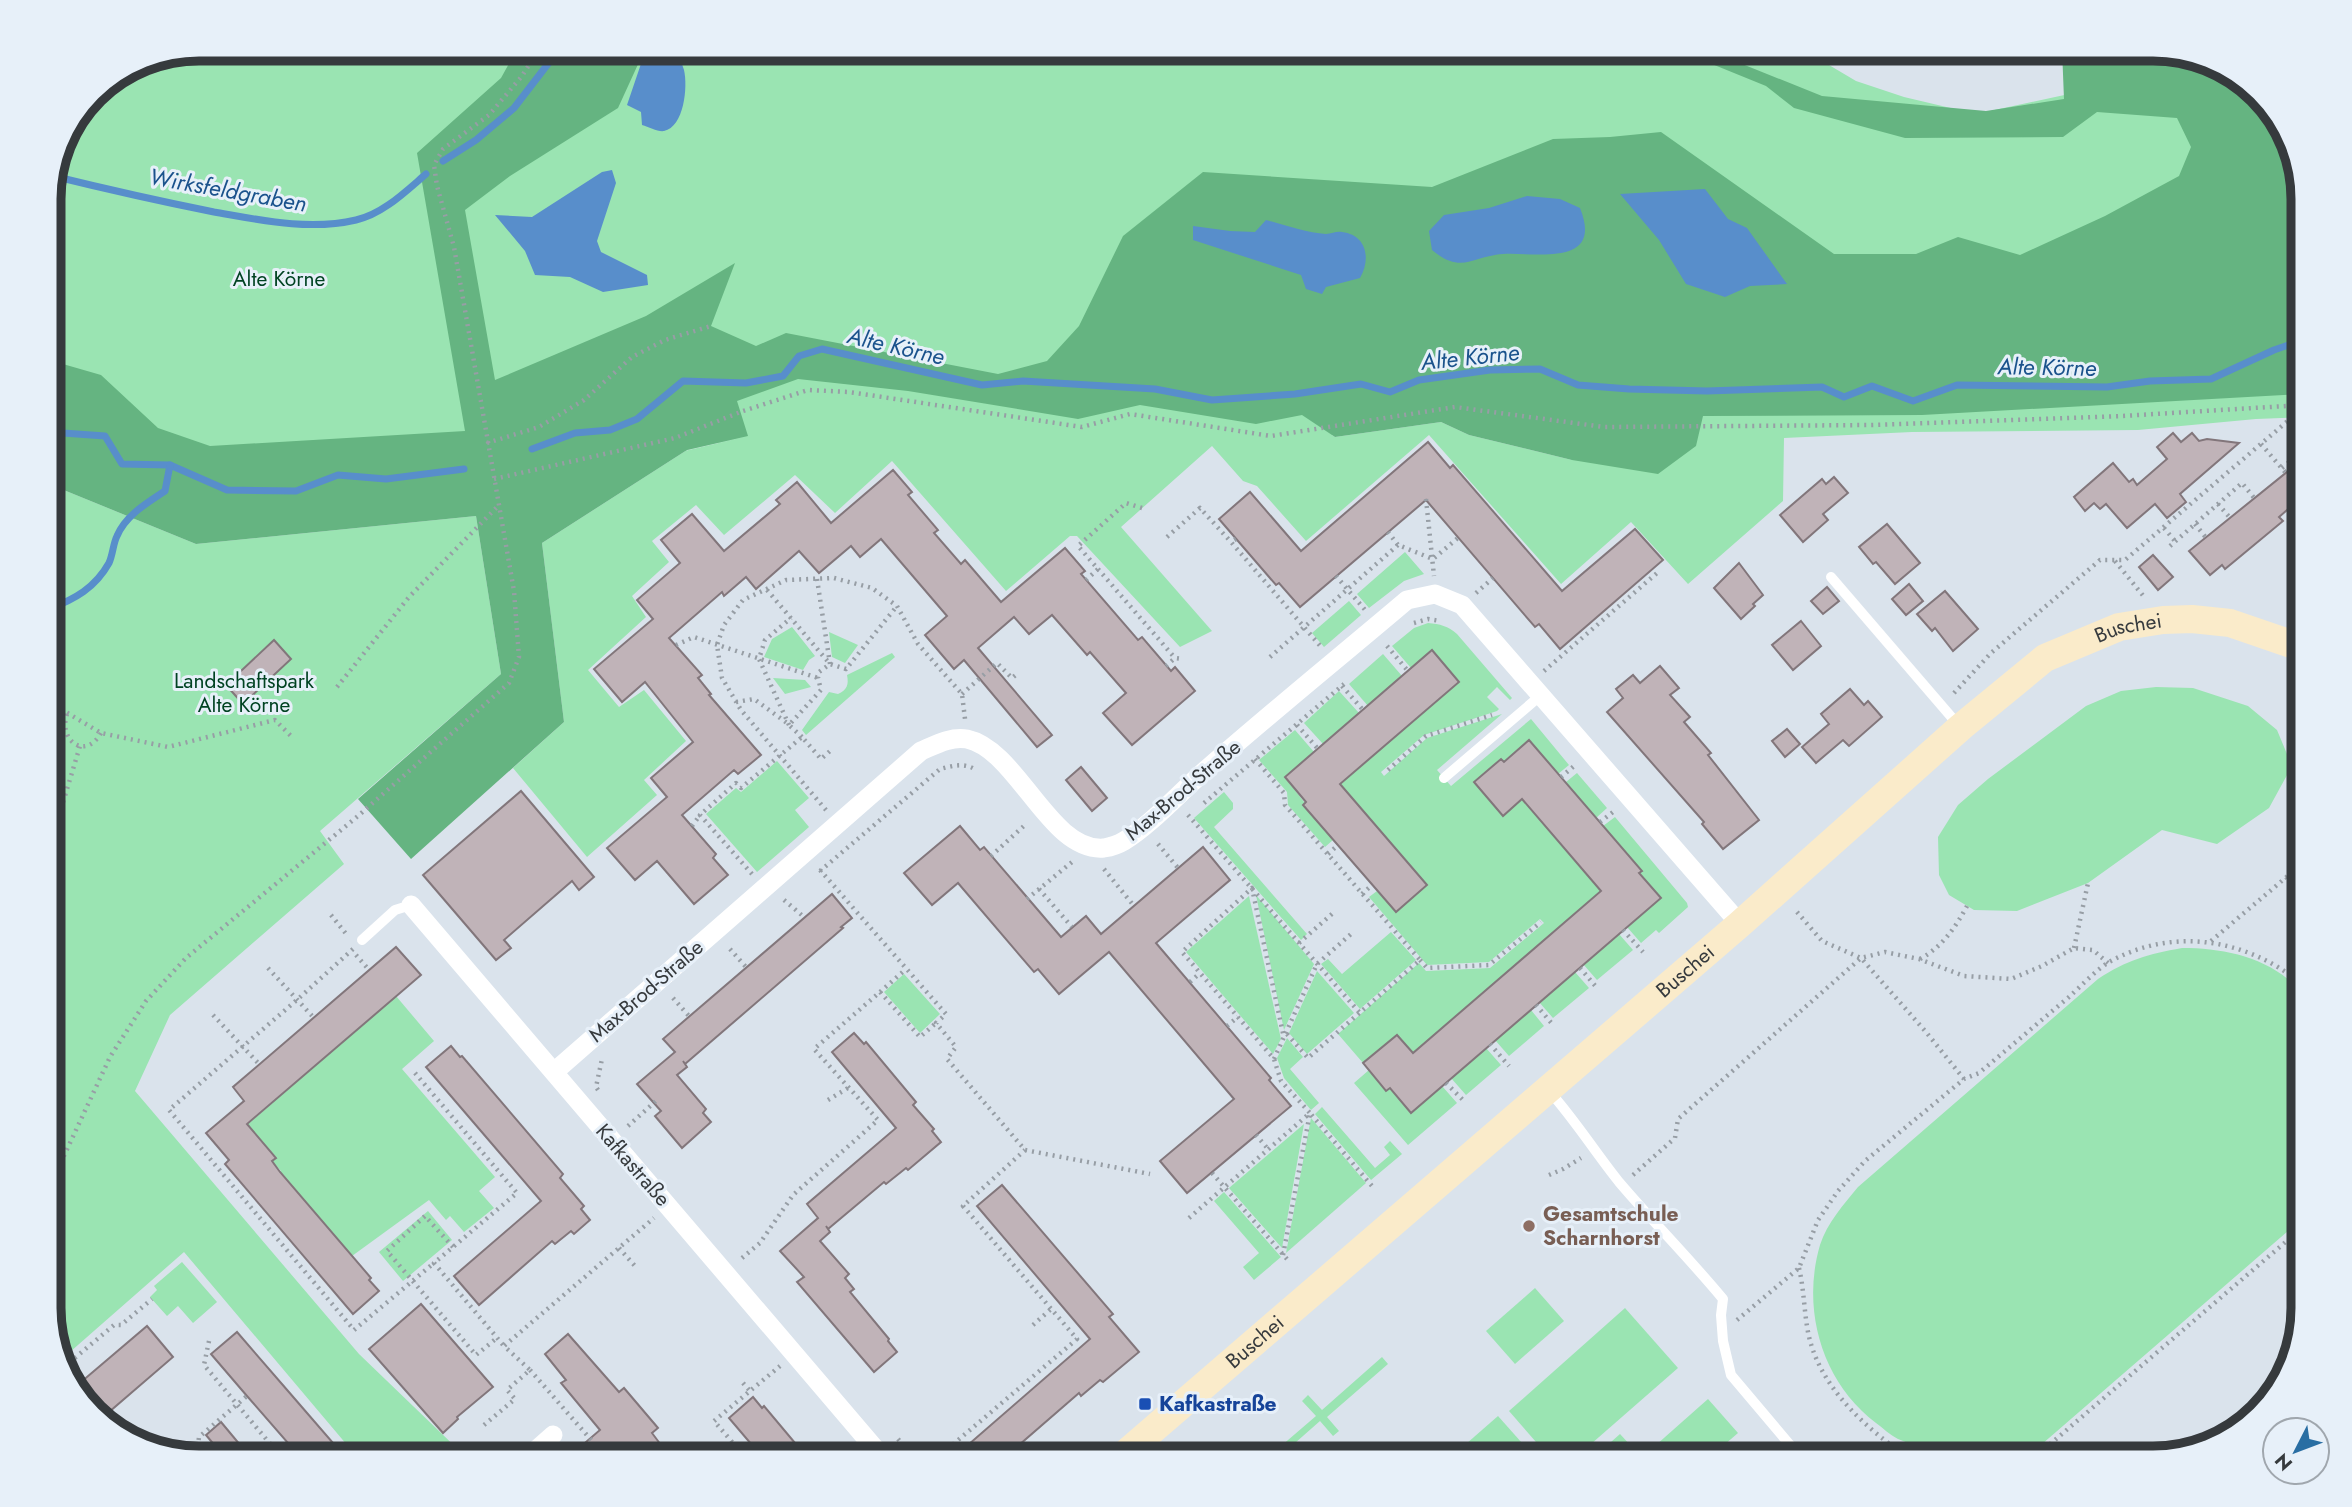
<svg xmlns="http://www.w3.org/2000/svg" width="2352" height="1507" font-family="Jost,sans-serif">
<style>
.green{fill:#9ae4b2;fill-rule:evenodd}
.forest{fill:#65b481}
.water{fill:#588ecb}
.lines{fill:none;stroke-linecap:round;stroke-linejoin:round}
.stream{stroke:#588ecb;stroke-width:7}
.building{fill:#c0b3b8;stroke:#82767b;stroke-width:2}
.path{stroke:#979ea5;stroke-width:4.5;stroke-dasharray:2 5;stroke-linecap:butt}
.lane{stroke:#fff;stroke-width:10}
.street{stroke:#fff;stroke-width:19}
.secondary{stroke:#faebca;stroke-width:28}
.education-dot{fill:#8d6e63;stroke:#e7f0f9;stroke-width:2.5}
.transit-dot{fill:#1a4fb4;stroke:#e7f0f9;stroke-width:2.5}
.labels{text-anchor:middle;stroke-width:6;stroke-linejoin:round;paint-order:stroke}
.park-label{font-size:21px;fill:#014322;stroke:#e7f0f9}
.street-label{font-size:21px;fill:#363a3d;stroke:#e7f0f9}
.education-label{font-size:21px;font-weight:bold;fill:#785e54;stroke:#e7f0f9;text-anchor:start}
.transit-label{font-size:21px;font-weight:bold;fill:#164399;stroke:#e7f0f9;text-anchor:start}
.water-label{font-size:23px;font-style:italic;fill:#1a528c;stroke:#e7f0f9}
.rim{fill:none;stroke:#363a3d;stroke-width:9}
</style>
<rect width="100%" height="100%" fill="#dae3ec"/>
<!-- green -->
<g class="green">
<path d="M200,49H1802L1856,81L1904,97L1976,114L2069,94L2066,49H2152L2236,74L2283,125L2303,199V417L2256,419L2138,430L1912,432L1784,438L1783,501L1688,584L1631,522L1561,584L1429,435L1306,541L1257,486L1243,481L1212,446L1121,527L1212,631L1180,647L1077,536H1070L1006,591L892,461L835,513L795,475L724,535L696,505L652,541L669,562L632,596L646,617L588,670L619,707L644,690L686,741L644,780L657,795L587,857L513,768L564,722L542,543L687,450L748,436L507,493L49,450V190L61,142L93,93L142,60ZM1460,415L1572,460L1469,435L1441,422L1335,437L1332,435Z"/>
<path d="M49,484L196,544L476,516L501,674L320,831L344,864L170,1015L135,1091L359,1354L467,1458H358L184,1252L62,1359L49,1317Z"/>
<path d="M1405,552L1424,574L1404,581L1369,608L1357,594Z"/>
<path d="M1349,601L1361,615L1324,647L1312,633Z"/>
<path d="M1428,623C1440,624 1448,626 1457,634L1512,698L1510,700L1497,687L1487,697L1499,709L1497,711L1424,735L1381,772L1384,776L1427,738L1502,714L1437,770L1451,786L1531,719L1569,765L1558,774L1529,740L1504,762L1500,759L1474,782L1503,815L1522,799L1601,891L1413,1053L1397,1035L1363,1063L1338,1034L1419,963L1426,971L1490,968L1544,923L1540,919L1489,962L1427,965L1369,897L1377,891L1396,912L1427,885L1340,784L1459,682L1432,650L1411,668L1392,646L1414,628Z"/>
<path d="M792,627L815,656L809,660L803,670L764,657L772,639Z"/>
<path d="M829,632L858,645L845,663L832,657Z"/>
<path d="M892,653L895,657L806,735L802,730L829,692L838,694C847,690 849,685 847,675Z"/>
<path d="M1383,654L1402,676L1368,706L1349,684Z"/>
<path d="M773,678L805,680L811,687L785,694Z"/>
<path d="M2156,687L2193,688L2248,706L2277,730L2292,766L2269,808L2217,844L2162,830L2088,883L2017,911L1974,910L1949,895L1939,875L1938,837L1958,805L1988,779L2086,706L2121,691Z"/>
<path d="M1339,691L1359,713L1323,744L1304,723Z"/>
<path d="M1295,730L1314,752L1285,777L1333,840L1325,847L1288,805L1287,792L1259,760Z"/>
<path d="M777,761L809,798L795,810L809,827L757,872L706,814L736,788L741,792Z"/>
<path d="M1577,773L1607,808L1596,818L1566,782Z"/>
<path d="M1224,792L1233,803V809L1214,827L1307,934L1301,940L1194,818Z"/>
<path d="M1615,817L1687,903L1688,907L1659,933L1656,930L1641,943L1627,927L1660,898L1639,873L1642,871L1603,826Z"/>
<path d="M1256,895L1314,964L1284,1030Z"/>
<path d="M1249,896L1281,1039L1273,1054L1186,952Z"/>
<path d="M1391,932L1416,960L1360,1009L1321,964L1328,959L1342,974Z"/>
<path d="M1619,934L1633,950L1597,980L1583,964Z"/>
<path d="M2182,948C2226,948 2273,958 2303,994V1218L2026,1458H1975L1971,1454C1945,1451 1922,1449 1898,1439C1890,1435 1883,1428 1876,1423C1822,1382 1801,1310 1820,1245C1827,1223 1844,1204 1858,1187L2098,979C2127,960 2148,954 2182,948Z"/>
<path d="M1317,971L1354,1013L1307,1054L1289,1033Z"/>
<path d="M1575,972L1589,988L1553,1018L1539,1002Z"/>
<path d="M904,974L940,1014L920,1033L884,992Z"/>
<path d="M396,996L434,1041L402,1069L495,1177L479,1191L494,1208L464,1232L450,1216L446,1220L429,1200L352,1256L278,1174L281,1171L272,1161L276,1157L254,1132L243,1128L269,1106L268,1104L275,1098L276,1099Z"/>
<path d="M1531,1010L1544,1026L1509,1056L1495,1040Z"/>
<path d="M1287,1038L1303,1057L1290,1069L1319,1103L1311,1110L1284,1078L1277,1058Z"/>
<path d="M1486,1048L1501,1065L1466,1095L1451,1078Z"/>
<path d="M1369,1070L1390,1088L1411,1112L1442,1086L1457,1103L1408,1145L1354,1083Z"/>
<path d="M1322,1107L1375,1168L1390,1155L1384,1147L1390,1141L1402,1154L1371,1180L1315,1114Z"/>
<path d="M1311,1118L1366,1183L1286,1253Z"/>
<path d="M1304,1124L1282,1248L1229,1188Z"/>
<path d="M1224,1192L1281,1257L1254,1280L1243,1267L1259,1253L1214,1201Z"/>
<path d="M428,1211L452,1240L403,1281L379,1252Z"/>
<path d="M182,1262L217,1302L193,1323L178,1306L167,1316L150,1297L157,1290L154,1286Z"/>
<path d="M1535,1288L1564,1321L1515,1364L1486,1331Z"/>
<path d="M1625,1308L1678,1368L1575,1458H1550L1509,1411Z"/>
<path d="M1382,1357L1388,1364L1327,1417L1339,1431L1333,1436L1320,1421L1278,1458H1267L1316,1416L1302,1401L1308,1395L1322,1410Z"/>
<path d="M1708,1399L1738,1433L1709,1458H1651L1647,1453Z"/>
<path d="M1498,1416L1530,1452L1523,1458H1450Z"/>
<path d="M1620,1434L1642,1458H1593Z"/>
</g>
<!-- forest -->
<path class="forest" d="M517,49H645L618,108L510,176L465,210L495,380L646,316L735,263L711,326L756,346L786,333L998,374L1047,361L1079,326L1123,236L1203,172L1432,187L1553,139L1610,137L1661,132L1834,254H1916L1958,237L2020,255L2105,216L2179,176L2191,147L2177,118L2097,112L2063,137L1905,138L1794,108L1766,86L1675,49H1705L1822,96L1986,111L2064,99L2062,49H2076L2077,61L2126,49H2152L2236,74L2283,125L2303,199V394L1922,415L1703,416L1696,446L1658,474L1572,460L1469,435L1441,422L1335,437L1302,415L1256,424L1140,405L1078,419L908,391L798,379L737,401L748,436L687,450L542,543L564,722L411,859L358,799L501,674L476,516L196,544L49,484V360L101,375L158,428L210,446L465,431L417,153L501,78Z"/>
<!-- water -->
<g class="water">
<path d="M646,49H677C678,56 682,63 684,70C688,87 684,127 664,131C658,132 649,127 642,125L641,112L627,105Z"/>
<path d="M612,170L616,183L597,241L601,252L647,275L648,285L603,292L570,277L535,275L525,251L495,215L532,217L602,172Z"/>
<path d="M1705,189L1728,219L1747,228L1787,284L1750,286L1725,297L1686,284L1659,240L1620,194Z"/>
<path d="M1527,196L1560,199L1580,208C1604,268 1536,252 1503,254C1472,256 1462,275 1432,250L1429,231L1444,215L1489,208Z"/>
<path d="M1266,220C1285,225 1307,233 1326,234C1332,234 1336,231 1342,232C1367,235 1371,259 1360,278L1326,287L1322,294L1306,289L1301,275L1193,240V226L1230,231L1255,232Z"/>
</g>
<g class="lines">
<!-- stream -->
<g class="stream">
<path d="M443,161L476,140L514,108L554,56L555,49"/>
<path d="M53,176C106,189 159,201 214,212C260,220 309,231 356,220C383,214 406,191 426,174"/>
<path d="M49,432L105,436L122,464L170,465L227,490L296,491L338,475L386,479L464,469"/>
<path d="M532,449L575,433L610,430L637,419L683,381L746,383L783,376L799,356L822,349L982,385L1023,381L1155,389L1212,400L1295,394L1361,384L1390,392L1419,380L1490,370L1540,369L1578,385L1629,389L1707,391L1822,387L1844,397L1872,386L1913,401L1957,385L2107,387L2150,381L2211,379L2274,350L2303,340"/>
<path d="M49,609C75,599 95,588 109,563C113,554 113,544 117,536C126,515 147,503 165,491L170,465"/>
</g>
</g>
<!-- building -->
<g class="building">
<path d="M2173,433L2181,442L2192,433L2199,441L2207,439L2239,443L2180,494L2186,502L2167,518L2155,504L2127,528L2106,504L2100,509L2094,503L2085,511L2074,497L2113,463L2129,482L2133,479L2137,485L2167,459L2157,447Z"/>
<path d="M1428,442L1450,468L1453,465L1562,591L1635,529L1663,560L1560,649L1539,624L1535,627L1426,500L1300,607L1279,583L1276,585L1219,519L1250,492L1301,551Z"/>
<path d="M2303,459V496L2279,517L2283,521L2225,569L2222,565L2210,575L2189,551Z"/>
<path d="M893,470L912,492L908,495L938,530L934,533L961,564L965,560L1001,602L1065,548L1085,571L1081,574L1138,640L1142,637L1171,671L1175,667L1195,691L1132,745L1103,713L1126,693L1090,652L1087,655L1052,615L1029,634L1014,617L978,648L1052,735L1037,747L964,660L954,669L925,635L947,616L881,539L860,557L851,546L819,573L799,551L756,589L746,577L724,596L722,592L669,638L702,675L698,678L711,694L709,695L761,755L738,774L734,770L682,815L716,854L713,858L728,875L694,904L657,861L635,880L607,848L667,797L651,778L693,742L645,682L622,702L594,669L653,619L637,600L680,563L661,540L692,514L724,551L780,504L776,500L797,482L831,523Z"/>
<path d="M1834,477L1848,493L1823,514L1828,520L1803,542L1780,515L1822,479L1826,484Z"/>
<path d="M1887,524L1920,563L1895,584L1876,562L1873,564L1859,547Z"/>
<path d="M2153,555L2173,577L2158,590L2139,567Z"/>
<path d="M1739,563L1763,595L1753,604L1755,606L1741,619L1714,588Z"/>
<path d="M1909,584L1923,601L1906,615L1892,599Z"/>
<path d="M1827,587L1839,601L1823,614L1811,601Z"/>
<path d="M1945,591L1978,629L1953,651L1935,628L1932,631L1917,614Z"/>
<path d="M1801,621L1821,646L1793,670L1772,645Z"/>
<path d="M274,640L291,659L243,704L226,685Z"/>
<path d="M1432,650L1459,682L1340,784L1427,885L1396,912L1303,805L1306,802L1285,777Z"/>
<path d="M1660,666L1679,688L1670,695L1690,717L1684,722L1711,753L1708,755L1759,820L1723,849L1702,824L1704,822L1607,712L1623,698L1616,689L1633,675L1640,683Z"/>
<path d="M1850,689L1864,705L1868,701L1882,717L1849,746L1843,740L1816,763L1802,747L1829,724L1821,714Z"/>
<path d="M1787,729L1800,744L1785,757L1772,741Z"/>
<path d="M1529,740L1642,871L1639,873L1661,898L1411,1113L1390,1088L1386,1091L1363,1063L1397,1035L1413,1053L1601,891L1522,799L1503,816L1474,782L1501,759L1504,762Z"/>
<path d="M1081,767L1107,798L1092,811L1066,780Z"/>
<path d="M521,791L594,877L579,890L572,881L504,940L511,948L496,960L423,875Z"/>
<path d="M960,826L980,850L984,847L1061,937L1086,916L1101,934L1203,847L1230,880L1156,943L1271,1078L1269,1080L1291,1106L1187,1193L1160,1161L1234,1099L1109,952L1059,994L1038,969L1034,972L958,883L932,905L904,873Z"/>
<path d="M832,894L852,918L841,927L843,928L685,1064L683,1061L687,1067L677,1075L706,1109L703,1113L711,1122L682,1148L655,1116L661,1111L637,1084L675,1052L663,1039Z"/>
<path d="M396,947L421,975L247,1124L276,1158L272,1161L280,1172L371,1278L369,1280L379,1291L353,1314L225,1164L229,1160L206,1133L244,1101L233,1087Z"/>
<path d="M854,1033L864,1044L866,1042L916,1102L913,1105L934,1129L932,1131L941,1142L908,1170L906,1168L886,1184L884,1182L828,1229L826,1226L830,1232L820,1241L849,1274L845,1278L854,1289L850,1292L889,1339L888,1341L897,1352L874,1372L797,1282L804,1277L780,1251L818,1218L807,1204L896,1128L832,1052Z"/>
<path d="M451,1046L460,1057L462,1056L563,1174L560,1178L584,1206L581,1209L590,1220L574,1234L571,1231L555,1244L552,1241L479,1305L454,1276L541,1201L426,1067Z"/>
<path d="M1002,1185L1113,1314L1109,1317L1139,1352L1103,1382L1100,1380L1081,1396L1079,1393L1004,1458H953L1090,1339L977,1206Z"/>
<path d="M421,1304L493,1387L457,1417L458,1419L443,1433L369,1349Z"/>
<path d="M147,1326L173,1357L102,1418L74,1388Z"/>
<path d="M237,1332L288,1391L346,1458H301L247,1396L211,1354Z"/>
<path d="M568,1334L619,1392L624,1388L658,1428L652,1433L661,1445L646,1458H589L579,1448L600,1430L561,1383L566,1380L545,1354Z"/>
<path d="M753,1397L762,1408L764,1406L795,1443L793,1444L805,1458H763L729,1418Z"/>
<path d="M221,1422L251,1458H225L206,1435Z"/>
</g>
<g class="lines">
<!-- path -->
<g class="path">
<path d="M487,443L539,427L584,400L632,357L665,340L711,326"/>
<path d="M2261,444L2303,493"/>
<path d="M2282,468L2293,459"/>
<path d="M494,479L675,438L743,411L808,390L849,392L1082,427L1130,414L1271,436L1455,407L1604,427L1873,425L2122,416L2303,405"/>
<path d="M1426,499L1434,576"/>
<path d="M2218,504L2231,519"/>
<path d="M2195,524L2207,539"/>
<path d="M2164,528L2175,541"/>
<path d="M1388,532L1398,545L1433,559L1459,537"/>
<path d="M1167,537L1200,508L1231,542"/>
<path d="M1236,539L1231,542L1322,648"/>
<path d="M2170,546L2242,483L2255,499"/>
<path d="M2115,561L2145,598"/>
<path d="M1098,569L1175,658"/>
<path d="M1336,576L1366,611"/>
<path d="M817,579L830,664"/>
<path d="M1086,580L1098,569L1078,546L1126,503L1142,508"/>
<path d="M767,590L830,664"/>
<path d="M1476,593L1493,578"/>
<path d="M1414,623L1428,619L1440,621"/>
<path d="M676,645L694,637L818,678"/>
<path d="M1387,646L1408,671"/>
<path d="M1270,657L1398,545"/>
<path d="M1166,666L1175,658L1183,659"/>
<path d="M1544,671L1657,573"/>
<path d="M1342,686L1363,710"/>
<path d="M337,687L409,597L498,506"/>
<path d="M1954,693L1991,653L2100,560H2125L2303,408"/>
<path d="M962,694L997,663L1012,678L1017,674"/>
<path d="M49,702L101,733L168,747L275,720L291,736"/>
<path d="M736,702L754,699L787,723"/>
<path d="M67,714C58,740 85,761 101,733"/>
<path d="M789,725L759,659L765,640L791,618"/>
<path d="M1297,725L1318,749"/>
<path d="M802,737L789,725L821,690L818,678L819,672L830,664L846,669L897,606"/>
<path d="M1255,759L1284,793L1285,805L1420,960L1308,1058L1286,1033"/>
<path d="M1388,770L1426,736L1492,715"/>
<path d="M1561,777L1574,766"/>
<path d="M1204,803L1344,684"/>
<path d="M826,810L741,710L722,678L717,645L724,625L743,600L786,580L834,578L872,588L897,606L918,644L962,694L965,719"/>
<path d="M1188,815L1359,1012"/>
<path d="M1600,822L1613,812"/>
<path d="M692,826L700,815"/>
<path d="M1158,844L1178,868"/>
<path d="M49,849L80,746"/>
<path d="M1328,854L1338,845"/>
<path d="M991,856L1026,824"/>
<path d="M1104,869L1134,906"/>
<path d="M820,870L946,1014L936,1023L956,1047L947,1059L1025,1150L1150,1174"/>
<path d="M820,871L940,769C952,766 964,762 976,770"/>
<path d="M752,874L700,815L736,783L741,788L802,737L821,759L830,751"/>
<path d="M2286,877L2303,896"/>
<path d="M1039,889L1072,927"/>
<path d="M1362,894L1372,885"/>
<path d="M1027,899L1072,862"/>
<path d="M784,900L804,917"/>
<path d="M1797,912L1822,941L1861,958L1926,1032L1964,1079"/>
<path d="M331,915L347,935"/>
<path d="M1623,930L1643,952"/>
<path d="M2211,941L2303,863"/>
<path d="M1299,943L1333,913"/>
<path d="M2074,948L2088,883"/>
<path d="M353,949L298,999L169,1110L354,1330L434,1263"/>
<path d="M730,949L746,967"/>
<path d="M356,955L369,970"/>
<path d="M1920,959C1942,947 1955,928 1967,906"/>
<path d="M1420,960L1427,968L1489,965L1541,922"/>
<path d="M268,968L314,1018"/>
<path d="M1580,968L1598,989"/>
<path d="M1190,982L1200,973"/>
<path d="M880,992L906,969"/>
<path d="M673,998L689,1016"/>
<path d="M1536,1005L1554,1026"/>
<path d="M213,1015L260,1065"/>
<path d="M1227,1026L1238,1017"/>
<path d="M1490,1044L1509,1066"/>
<path d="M1274,1059L1317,964L1351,934"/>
<path d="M415,1073L517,1193L434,1263L504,1346"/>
<path d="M1446,1083L1465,1102"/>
<path d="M598,1090L596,1087L602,1059"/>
<path d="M828,1100L848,1088"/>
<path d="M628,1126L657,1100"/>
<path d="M1256,1135L1268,1149"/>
<path d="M1212,1173L1287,1259"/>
<path d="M1549,1175L1563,1169L1581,1158"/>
<path d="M1633,1175L1675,1138L1678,1119L1861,958L1885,952L1919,959L1964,976L2011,979L2042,966L2074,948L2093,950L2108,963"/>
<path d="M49,1188L110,1057L146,1001L186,958L358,816L509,683L519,657L514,591L454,247L437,186L434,165L443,149L489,115L522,76L539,49"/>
<path d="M1189,1218L1310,1113L1281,1081L1274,1059L1182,952L1252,888L1284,1038"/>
<path d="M453,1247L425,1216L387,1251L476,1355L497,1338"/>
<path d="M619,1248L636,1267"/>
<path d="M1283,1255L1310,1113L1372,1186"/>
<path d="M742,1258L760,1243L793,1195L878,1120L814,1049L880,992L920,1037L936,1023"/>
<path d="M1799,1268C1804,1289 1804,1311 1808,1332C1818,1384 1861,1424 1902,1453"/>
<path d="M1737,1320L1799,1268L1818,1220L1838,1191L1865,1161L1964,1079L1979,1073C2009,1048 2039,1022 2069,997C2081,986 2095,971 2109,962C2174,926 2248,939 2303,985"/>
<path d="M1033,1325L1051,1309"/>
<path d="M209,1341L204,1365L282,1458"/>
<path d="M64,1367L114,1325H121L152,1299"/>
<path d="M530,1370L593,1442"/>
<path d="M743,1383L750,1391"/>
<path d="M484,1425L515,1399L507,1390L530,1370L504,1346L654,1218"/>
<path d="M898,1439L914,1458"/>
<path d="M197,1454L199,1437L247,1396"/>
<path d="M289,1458L296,1452"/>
<path d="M746,1458L714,1421L780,1366"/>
<path d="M937,1458L1077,1339L963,1206L1025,1150"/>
<path d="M1896,1458L1902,1453L1927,1458"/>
<path d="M2034,1458L2303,1227"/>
</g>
<!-- lane -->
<g class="lane">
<path d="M1831,577L1960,727"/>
<path d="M1444,778L1540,696"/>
<path d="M362,940L395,910L411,905"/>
<path d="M1550,1092C1575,1120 1595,1152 1619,1182C1653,1222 1690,1259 1723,1299L1721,1315L1723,1341L1731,1375L1801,1458"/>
</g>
<!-- street -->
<g class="street">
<path d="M411,905L883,1458"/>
<path d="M554,1072L921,751C935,745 951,736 967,739C1018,750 1050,853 1104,848C1110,847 1119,844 1124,841C1151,825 1183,789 1208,768C1273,711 1341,656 1407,600L1435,594L1462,605L1740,924"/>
<path d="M527,1458L553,1435"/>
</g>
<!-- secondary -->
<path class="secondary" id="s1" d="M1120,1458L1740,924L1961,727L2045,658L2119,627L2163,620L2192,619L2230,623L2303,648"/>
</g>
<!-- markers -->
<circle class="education-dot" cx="1529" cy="1226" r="7"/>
<rect class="transit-dot" x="1138" y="1397" width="14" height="14" rx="3.5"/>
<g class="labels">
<!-- park labels -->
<g class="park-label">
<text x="279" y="286">Alte Körne</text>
<text x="244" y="688">Landschaftspark<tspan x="244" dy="24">Alte Körne</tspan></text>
</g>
<!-- street labels -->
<g class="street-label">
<text dy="7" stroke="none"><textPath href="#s1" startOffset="1312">Buschei</textPath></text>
<text transform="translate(1183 790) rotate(-40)" y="7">Max-Brod-Straße</text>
<text dy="7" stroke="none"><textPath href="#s1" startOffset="746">Buschei</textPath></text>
<text transform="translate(646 991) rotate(-41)" y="7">Max-Brod-Straße</text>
<text transform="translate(633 1165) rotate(49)" y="7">Kafkastraße</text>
<text dy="7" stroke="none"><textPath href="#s1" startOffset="178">Buschei</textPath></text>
</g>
<!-- education labels -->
<g class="education-label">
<text x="1543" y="1221">Gesamtschule<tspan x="1543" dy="24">Scharnhorst</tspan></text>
</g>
<!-- transit labels -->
<g class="transit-label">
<text x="1159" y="1411">Kafkastraße</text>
</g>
<!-- water labels -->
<g class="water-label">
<text transform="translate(228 190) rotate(10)" y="8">Wirksfeldgraben</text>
<text transform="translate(896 346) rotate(13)" y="8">Alte Körne</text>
<text transform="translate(1470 357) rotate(-6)" y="8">Alte Körne</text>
<text transform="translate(2047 367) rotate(1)" y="8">Alte Körne</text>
</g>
</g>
<!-- crop -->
<path d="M0 0H2352V1507H0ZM199 61H2153A138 138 0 0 1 2291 199V1308A138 138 0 0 1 2153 1446H199A138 138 0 0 1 61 1308V199A138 138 0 0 1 199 61Z" fill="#e7f0f9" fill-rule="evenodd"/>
<path class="rim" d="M199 61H2153A138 138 0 0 1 2291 199V1308A138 138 0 0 1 2153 1446H199A138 138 0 0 1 61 1308V199A138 138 0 0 1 199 61Z"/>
<!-- north arrow -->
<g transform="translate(2296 1451) rotate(228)"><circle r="33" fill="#e7f0f9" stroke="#a0a7ae" stroke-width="2"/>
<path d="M0-5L12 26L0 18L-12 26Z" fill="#296ea3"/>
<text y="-10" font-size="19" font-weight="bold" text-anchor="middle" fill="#363a3d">N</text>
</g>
</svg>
